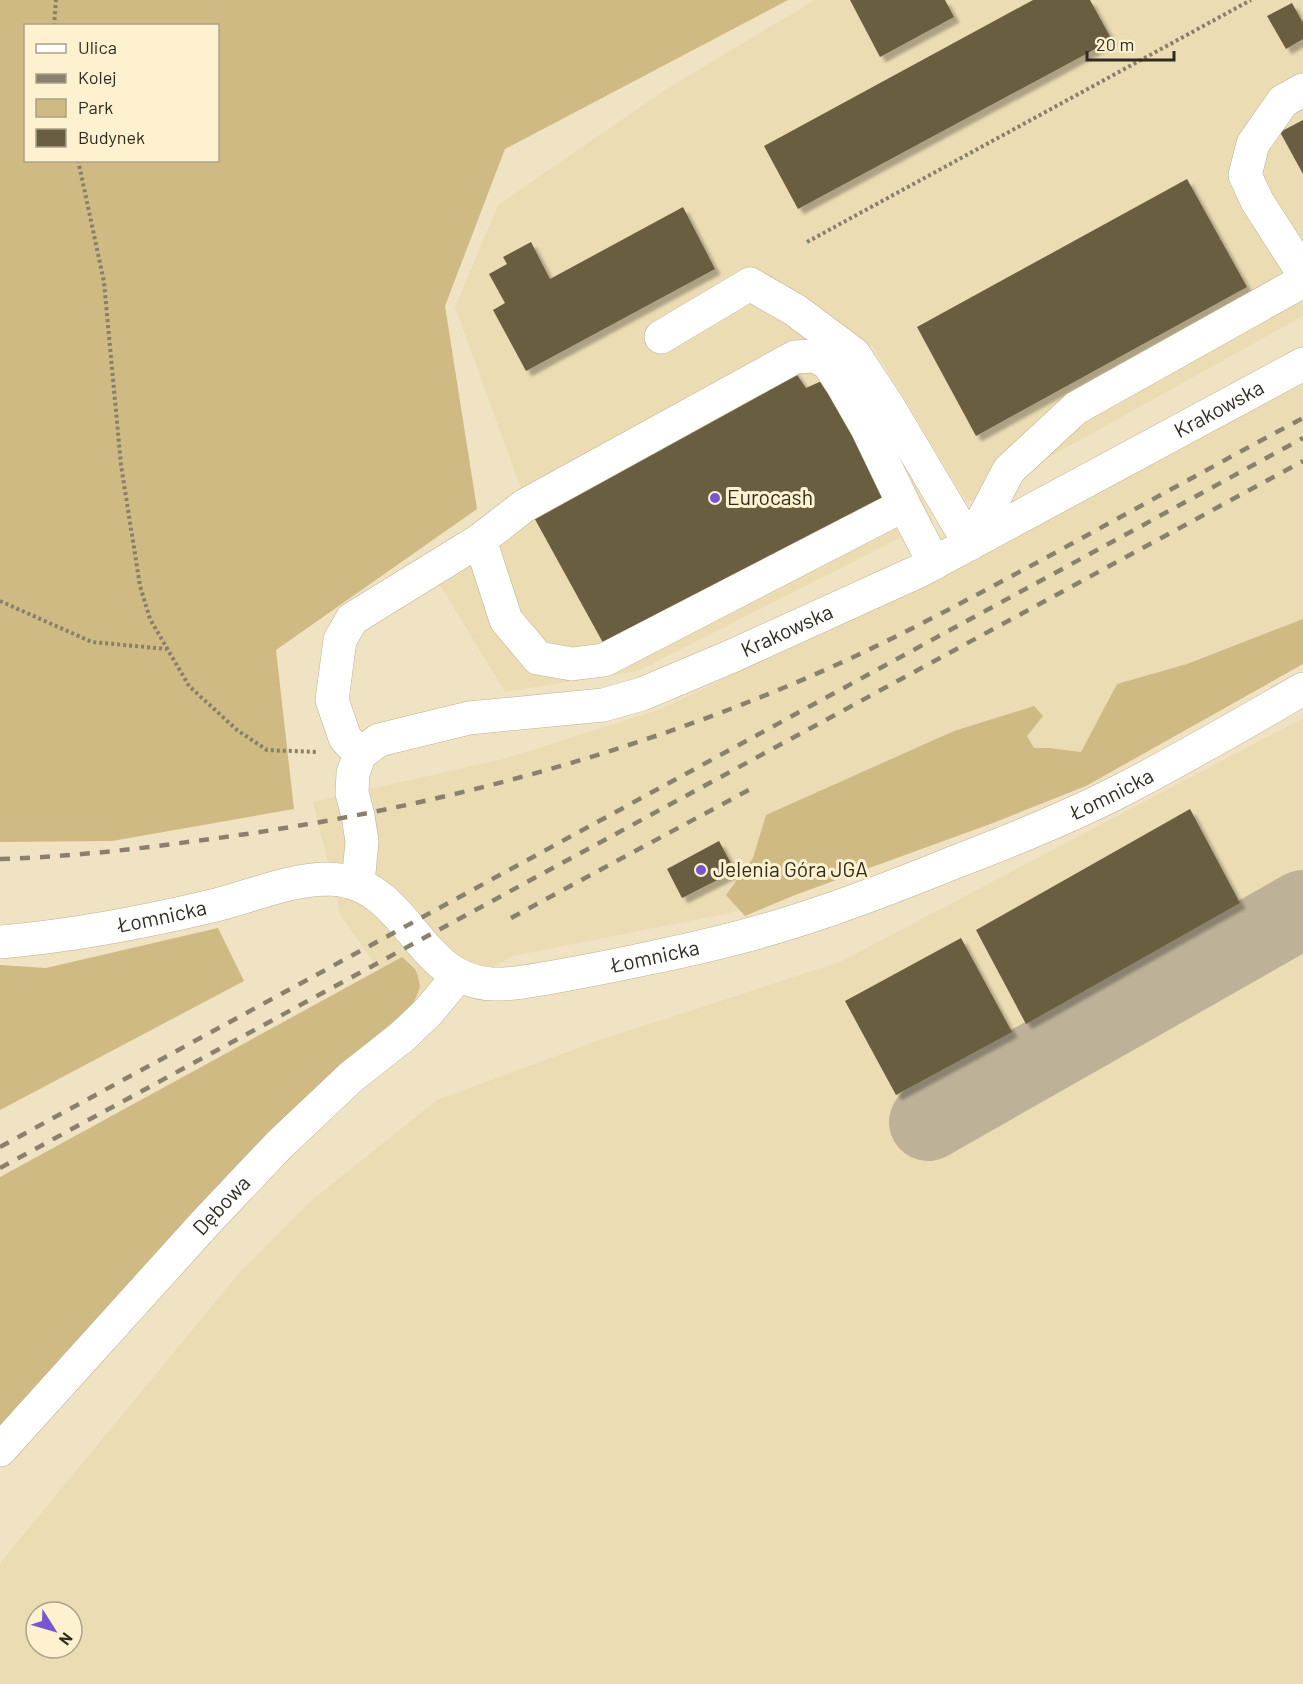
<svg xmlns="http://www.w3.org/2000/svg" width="1303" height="1684" font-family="Barlow,sans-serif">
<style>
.built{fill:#ecdcb4;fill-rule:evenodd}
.green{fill:#cfba83;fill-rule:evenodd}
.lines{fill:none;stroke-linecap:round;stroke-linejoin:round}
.taxiway{stroke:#bdb298;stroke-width:78}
.building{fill:#695e41;filter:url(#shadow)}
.minor-casing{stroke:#bdb191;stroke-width:34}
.path{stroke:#887f6a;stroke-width:4;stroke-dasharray:3 3;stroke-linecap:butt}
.minor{stroke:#fff;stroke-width:33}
.rail{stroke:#8a816c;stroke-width:4.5;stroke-dasharray:10 10;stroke-linecap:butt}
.poi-dot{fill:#7856d0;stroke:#fdf1cf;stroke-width:2}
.labels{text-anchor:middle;stroke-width:6;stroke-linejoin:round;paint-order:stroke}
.street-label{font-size:21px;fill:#312c20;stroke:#fdf1cf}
.poi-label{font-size:21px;fill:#312c20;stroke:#fdf1cf;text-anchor:start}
</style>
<defs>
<filter id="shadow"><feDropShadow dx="5.5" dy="5.5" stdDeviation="1.5" flood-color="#0004"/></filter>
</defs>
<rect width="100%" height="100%" fill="#f0e3c3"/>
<!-- built -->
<g class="built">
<path d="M815,0H1303V316L967,503L872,345L854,365L933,521L638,671L505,692L423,557L524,497L455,307L498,205L665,90Z"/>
<path d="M1303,381V660L949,839L730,913L513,956L410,1014L341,916L313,802L507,758L661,709L939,574Z"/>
<path d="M1303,718V1684H0V1563L240,1272L312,1200L437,1100L597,1041L840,962ZM36,1612H72V1648H36Z"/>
</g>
<!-- green -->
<g class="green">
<path d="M0,0H788L505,149L445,306L477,509L276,650L294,809L112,841L0,842ZM26,26H218V160H26Z"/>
<path d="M1303,619V664L1086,786L993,823L795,895L745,916L726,895L753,858L766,815L954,731L1034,706L1043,716L1027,736L1034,748H1049L1081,752L1117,684L1187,664Z"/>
<path d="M218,928L244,981L0,1110V965L46,968Z"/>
<path d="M402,957L415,969L418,976L420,987L413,1005L331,1074L0,1429V1177Z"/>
</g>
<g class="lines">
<!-- taxiway -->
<path class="taxiway" d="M928,1122L1303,909"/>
</g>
<!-- building -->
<g class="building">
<path d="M850,0H945L954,17L880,57Z"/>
<path d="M1033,0H1090L1112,40L798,209L764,146Z"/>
<path d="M1292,3L1303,23V39L1286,49L1267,16Z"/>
<path d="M1303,120V174L1280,132Z"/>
<path d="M1187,179L1247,287L976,436L917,327Z"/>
<path d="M683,207L715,269L526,371L493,310L505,303L489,274L507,264L503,257L531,242L550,279Z"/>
<path d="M793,369L806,388L826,379L891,496L607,650L531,512Z"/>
<path d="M1190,809L1240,903L1026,1024L976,930Z"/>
<path d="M719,841L735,871L682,898L667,869Z"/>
<path d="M961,938L1012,1032L896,1095L845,1001Z"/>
</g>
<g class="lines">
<defs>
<g id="minor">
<path d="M1303,90L1283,101L1253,144L1245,175L1257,201L1303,273"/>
<path d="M661,337L750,284L795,310L854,354L887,404L970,544L1009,470L1076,408L1303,281"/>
<path d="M480,540L524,506L795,357L815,356L828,363L843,386L867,428L904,505"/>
<path d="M360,754L345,738L332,700L340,640L352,619L480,540L506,620L538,658L572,664L604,660L904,505L934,563"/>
<path id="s1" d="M358,884L362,841L358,816L352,793L353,773L360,754L379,740L469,718L603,705L642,694L732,656L919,571L1303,364"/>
<path id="s2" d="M0,942C72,936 145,922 216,905C252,896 288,880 326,879C410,879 413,980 492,984C511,985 530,981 548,978C581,972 613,966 645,959C689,950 733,940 776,927C837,909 896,886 955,862C1010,841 1065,819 1118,792C1181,760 1242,724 1303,689"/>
<path id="s3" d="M0,1450L207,1221L279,1145L351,1077L403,1036L429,1011L458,976"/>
</g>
</defs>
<!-- minor casing -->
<use href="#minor" class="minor-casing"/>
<!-- path -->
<g class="path">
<path d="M54,26L56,0"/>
<path d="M78,160L104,282L121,465L140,586L150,619L189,686L237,730L267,750L317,752"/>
<path d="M807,242L1251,0"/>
<path d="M0,601L92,642L167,649"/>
</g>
<!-- minor -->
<use href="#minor" class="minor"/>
<!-- rail -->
<g class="rail">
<path d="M0,859C65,857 130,850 195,841C401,815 603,764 795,683C883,646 967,600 1051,555C1135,509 1219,463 1303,418"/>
<path d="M511,918L756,786"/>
<path d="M0,1147L1303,438"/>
<path d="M0,1168L1303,461"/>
</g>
</g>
<!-- markers -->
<g class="poi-dot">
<circle cx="715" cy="498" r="6"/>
<circle cx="701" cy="870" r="6"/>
</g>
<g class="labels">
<!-- street labels -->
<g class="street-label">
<text dy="7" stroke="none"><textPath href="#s1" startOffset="1068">Krakowska</textPath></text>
<text dy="7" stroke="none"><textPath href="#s1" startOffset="582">Krakowska</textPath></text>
<text dy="7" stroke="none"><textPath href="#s2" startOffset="1188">Łomnicka</textPath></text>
<text dy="7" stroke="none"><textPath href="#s2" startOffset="164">Łomnicka</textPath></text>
<text dy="7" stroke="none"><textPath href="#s2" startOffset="702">Łomnicka</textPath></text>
<text dy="7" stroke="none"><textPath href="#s3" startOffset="330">Dębowa</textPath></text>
</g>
<!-- poi labels -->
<g class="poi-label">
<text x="727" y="505">Eurocash</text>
<text x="713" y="877">Jelenia Góra JGA</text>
</g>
</g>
<!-- legend -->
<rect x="24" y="24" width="195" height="138" fill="#fdf1cf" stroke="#aba289" stroke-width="1.5"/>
<rect x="36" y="44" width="30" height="9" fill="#ffffff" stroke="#aba289" stroke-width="1.5"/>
<text x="78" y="54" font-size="18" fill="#312c20">Ulica</text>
<rect x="36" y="74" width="30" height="9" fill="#8a816c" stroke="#aba289" stroke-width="1.5"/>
<text x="78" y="84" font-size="18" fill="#312c20">Kolej</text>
<rect x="36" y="99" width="30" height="18" fill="#cfba83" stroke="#aba289" stroke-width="1.5"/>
<text x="78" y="114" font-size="18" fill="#312c20">Park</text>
<rect x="36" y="129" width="30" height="18" fill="#695e41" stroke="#aba289" stroke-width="1.5"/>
<text x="78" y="144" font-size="18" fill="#312c20">Budynek</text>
<!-- north arrow -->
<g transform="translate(54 1630) rotate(127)"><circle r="28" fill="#fdf1cf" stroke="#aba289" stroke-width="1.5"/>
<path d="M0-4.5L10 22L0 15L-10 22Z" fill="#7856d0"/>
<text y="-9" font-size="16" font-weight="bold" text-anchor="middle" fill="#312c20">N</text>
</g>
<!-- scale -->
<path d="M1087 51v9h87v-9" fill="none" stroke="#312c20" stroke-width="3"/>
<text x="1096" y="51" font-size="18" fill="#312c20" stroke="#fdf1cf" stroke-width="4.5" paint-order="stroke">20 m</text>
</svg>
